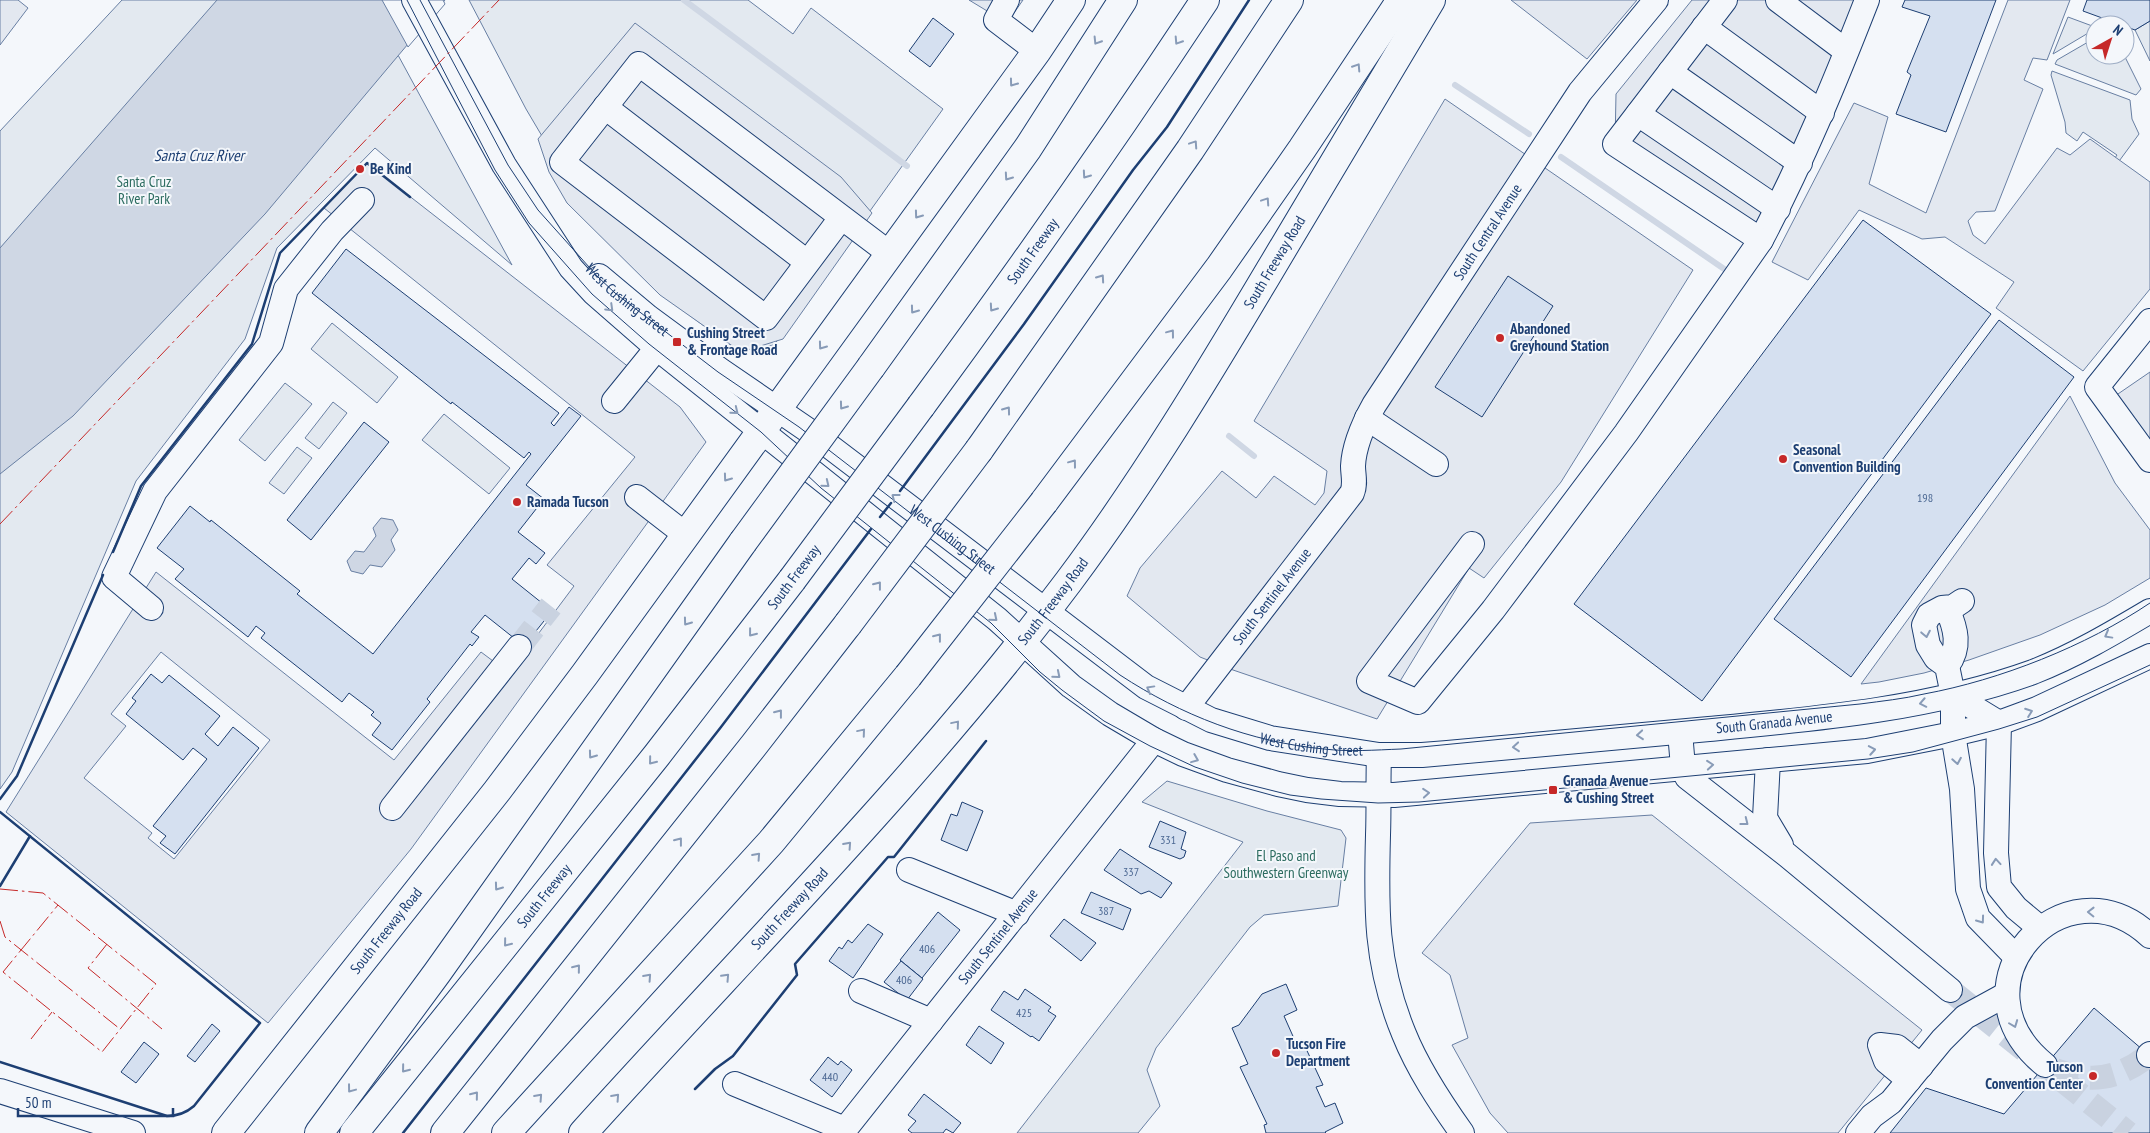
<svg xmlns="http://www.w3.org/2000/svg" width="2150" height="1133" font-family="'PT Sans Narrow',sans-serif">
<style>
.green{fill:#e3e9f0;stroke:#687fa3}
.parking{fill:#e3e8f0;stroke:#687fa3;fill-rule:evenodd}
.water{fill:#cfd7e4;stroke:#687fa3}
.pier{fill:#f4f7fb;stroke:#687fa3}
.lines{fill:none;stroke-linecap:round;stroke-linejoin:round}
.stream{stroke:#cfd7e4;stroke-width:6}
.building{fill:#d5e0f0;stroke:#1d3f73}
.minor-tunnel{stroke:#c9d2e0;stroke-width:24;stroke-dasharray:24 12;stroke-linecap:butt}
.minor-casing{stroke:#1d3f73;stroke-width:26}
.major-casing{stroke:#1d3f73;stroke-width:30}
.highway-casing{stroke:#1d3f73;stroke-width:30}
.minor{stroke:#f4f7fb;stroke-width:24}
.major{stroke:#f4f7fb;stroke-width:28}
.highway{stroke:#f4f7fb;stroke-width:28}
.tram{stroke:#1d3f73;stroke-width:1}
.highway-bridge-casing{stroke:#1d3f73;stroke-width:30;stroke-linecap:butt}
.highway-bridge{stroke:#f4f7fb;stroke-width:28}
.wall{stroke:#1d3f73;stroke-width:2.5}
.power{stroke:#c62828;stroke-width:1;stroke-dasharray:18 4 2.5 4;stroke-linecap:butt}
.oneway{stroke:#889bb7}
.poi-dot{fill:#c62828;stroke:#f4f7fb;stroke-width:2}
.labels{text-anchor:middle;stroke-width:4;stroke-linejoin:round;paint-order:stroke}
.number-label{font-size:12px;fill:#4b6792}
.poi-label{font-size:15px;font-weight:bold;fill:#1d3f73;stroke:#f4f7fb;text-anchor:start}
.park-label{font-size:15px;fill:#2c6c60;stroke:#f4f7fb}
.street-label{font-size:15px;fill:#1d3f73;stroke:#f4f7fb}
.water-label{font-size:16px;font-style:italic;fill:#1d3f73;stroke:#f4f7fb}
</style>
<rect width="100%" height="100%" fill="#f4f7fb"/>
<!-- green -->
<g class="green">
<path d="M122,0H371L392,44L512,265L375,148L277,248L245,339L136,481L12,772L0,789V131Z"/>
<path d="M469,0H748L793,34L811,8L943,109L774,345L738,351L658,292L601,236L526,109Z"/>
<path d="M2068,17L2095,27V29L2053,54Z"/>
<path d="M2150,21V61L2135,30Z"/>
<path d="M2095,38V55H2124L2141,89L2136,95L2055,64L2057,60Z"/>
<path d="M2052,71L2130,100L2132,119L2139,134L2114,168L2110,165L2117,155L2083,132L2077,141L2066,133L2065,122L2051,75Z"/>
<path d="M332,323L398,377L377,403L311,349Z"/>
<path d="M285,383L312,404L265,461L239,440Z"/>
<path d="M333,402L347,413L319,449L305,438Z"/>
<path d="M444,414L510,468L489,494L422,440Z"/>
<path d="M297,447L312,458L284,494L269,483Z"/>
<path d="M1167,781L1267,811L1341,830L1346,838L1338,906L1264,915L1250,927L1156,1048L1147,1070L1160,1106L1138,1133H1017L1243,842L1142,802Z"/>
</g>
<!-- parking -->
<g class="parking">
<path d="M0,0H18L28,8L0,45Z"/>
<path d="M969,0H1023L1007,23Z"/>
<path d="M1511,0H1637L1587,59Z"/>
<path d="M1692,0H1874L1761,240L1615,144L1616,94Z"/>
<path d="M2008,0H2070L2047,60L2033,58L2024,80L2043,89L1995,211L1976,212L1968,221L1973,235L1985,244L2057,148L2070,155L2090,139L2150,182V289L2083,371L1996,308L2014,282L1945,237L1922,239L1859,210L1808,280L1772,262L1854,103L1888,117L1869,184L1926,213Z"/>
<path d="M635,23L841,177L872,213L783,339L741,352L660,295L567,203L549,172L538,139Z"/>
<path d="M1445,99L1693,270L1561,482L1484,578L1469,568L1377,719L1233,670L1200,657L1127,596L1140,568L1222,471L1256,498L1274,476L1315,505L1324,493L1327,471L1254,421Z"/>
<path d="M367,163L680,407L706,442L411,849L268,1023L6,812L156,572L394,760L481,652L509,673L574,586L547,565L635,457L324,208ZM161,652L270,740L174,859L148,838L152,833L84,778L126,726L111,714Z"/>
<path d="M2150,372V440L2115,396Z"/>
<path d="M2070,396L2115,483L2150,530V578L2105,605L2040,635L1969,660L1924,673L1879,682L1861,684Z"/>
<path d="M1652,815L1922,1030L1838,1133H1508L1490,1113L1452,1045L1468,1038L1450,975L1422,953L1530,823Z"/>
</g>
<!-- water -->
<g class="water">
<path d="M217,0H445L265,214L73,416L0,474V248Z"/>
<path d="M381,518L393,520L398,530L391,540L395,550L382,567L370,565L363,574L351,571L347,561L355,551L364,552L376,536L373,528Z"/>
</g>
<!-- pier -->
<path class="pier" d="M382,0H443L445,4L408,47Z"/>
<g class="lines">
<!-- stream -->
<g class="stream">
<path d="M684,0L907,166"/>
<path d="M1455,85L1529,134"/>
<path d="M1561,157L1730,273"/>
<path d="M1229,436L1254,456"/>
</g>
</g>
<!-- building -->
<g class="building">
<path d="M1905,0H1996L1946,132L1896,114L1911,75L1907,72L1930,16L1902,7Z"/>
<path d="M2087,0H2150V21L2135,30L2083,11Z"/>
<path d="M933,18L954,34L930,67L909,51Z"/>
<path d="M1863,220L1991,314L1702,701L1574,604Z"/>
<path d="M346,249L559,413L551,423L554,426L569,407L581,416L526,485L544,499L518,532L545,553L536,564L529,558L512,579L552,611L524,646L485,615L471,632L479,637L472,646L470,644L427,699L430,702L392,750L372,735L381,723L371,715L374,712L349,693L342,702L261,638L265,633L256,626L248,637L175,579L184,569L157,548L190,506L210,522L211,520L300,591L297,594L373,654L531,454L529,452L524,458L452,402L451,404L312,293Z"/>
<path d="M1508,276L1553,306L1482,417L1435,387Z"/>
<path d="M1999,320L2074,377L1851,677L1774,619Z"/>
<path d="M364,422L389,442L311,540L287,520Z"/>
<path d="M151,674L162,683L169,675L220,716L205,734L218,746L233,727L259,748L175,854L160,843L166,836L153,826L207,759L193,748L183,760L126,714L136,701L132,698Z"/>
<path d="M962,802L983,811L967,851L941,840L951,814L957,816Z"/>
<path d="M1160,821L1186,832L1181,849L1186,851L1184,857L1180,859L1149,847Z"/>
<path d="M1120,849L1172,883L1161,898L1149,891L1141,894L1104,870Z"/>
<path d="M1091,892L1131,909L1123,930L1081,913Z"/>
<path d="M938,912L960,930L922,978L900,960Z"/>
<path d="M1064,919L1096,943L1081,961L1050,936Z"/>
<path d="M868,924L883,934L853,978L829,961L839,947L842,949L848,940L852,943Z"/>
<path d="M901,961L923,979L907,1000L884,982Z"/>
<path d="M1286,984L1297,1010L1284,1016L1296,1043L1302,1040L1323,1085L1316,1087L1325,1107L1335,1103L1343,1123L1325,1132L1326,1133H1266L1264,1125L1267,1124L1240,1067L1248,1064L1232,1028L1239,1025L1262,994Z"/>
<path d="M1025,989L1051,1007L1048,1011L1056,1016L1039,1041L1032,1036L1031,1037L991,1010L1004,991L1018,1000Z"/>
<path d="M2094,1008L2150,1056V1133H1890L1926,1088L2004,1114Z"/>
<path d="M212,1024L220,1031L195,1062L187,1056Z"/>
<path d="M979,1026L1004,1043L991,1064L966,1045Z"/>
<path d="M144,1042L159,1054L136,1083L121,1072Z"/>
<path d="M828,1057L838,1065L841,1061L852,1070L832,1097L810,1080Z"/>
<path d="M924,1094L961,1123L953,1133L946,1129L943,1133H912L908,1130L916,1121L908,1115Z"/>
</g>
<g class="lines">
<!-- minor-tunnel -->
<g class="minor-tunnel">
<path d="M519,647L551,606"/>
<path d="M1950,990L2128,1133"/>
<path d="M2055,1070C2092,1084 2118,1079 2149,1055"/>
</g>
<defs>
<g id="minor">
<path d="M414,0L504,165L571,268L594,293L657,348L997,619L1071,686L1110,714L1154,740L1183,754L1227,770L1278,784L1307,790L1340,794L1394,795L1867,751L1953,734L1999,723L2037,709L2150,656"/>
<path d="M1007,0L996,20L1037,51"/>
<path d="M1725,0L1615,144L1761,240C1802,162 1835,82 1867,0"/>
<path d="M1778,0L1846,51"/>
<path d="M1704,27L1822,113"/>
<path d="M1670,72L1800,163"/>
<path d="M605,107L807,262"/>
<path d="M1638,114L1778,209"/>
<path d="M841,218L766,318L562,162L639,64L889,253"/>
<path id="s1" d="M599,276L648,317L720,370L812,433L1146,687L1211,720L1270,738L1379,755H1422C1518,747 1614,738 1709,729C1816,719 1931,709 2033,672C2074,656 2113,633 2150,611"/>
<path d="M2150,321L2097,387L2150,460"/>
<path d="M614,401L657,348"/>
<path d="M1367,418L1436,464"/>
<path d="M637,497L686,535"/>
<path d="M1472,544L1369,681L1418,702L1493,610L1626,433L1761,240"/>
<path d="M1962,601L1953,607L1942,608L1929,615L1924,625L1928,645L1936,658L1947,666L1953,695V734L1962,789L1968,889L1978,918L2016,957"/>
<path d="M151,608L114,577L155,491L271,343L286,289L332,231L362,200"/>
<path d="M1947,666C1961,647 1956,629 1947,608"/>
<path d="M1953,695L1999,723L1996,853L1999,887L2016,908L2040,928"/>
<path id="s2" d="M1186,708L1352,493C1356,484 1353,475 1353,466C1354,444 1364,423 1374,405L1580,92L1656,0"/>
<path d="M1680,732L1683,767L1687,777L1787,855L1950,990"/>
<path d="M1379,755C1378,782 1379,809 1378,835C1376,909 1375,964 1404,1034C1418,1069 1440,1102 1462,1133"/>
<path d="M1768,760L1765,818L1781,845"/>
<path d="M392,808L519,647"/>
<path d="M909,870L1017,914"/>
<path d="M861,991L931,1021"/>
<path d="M2149,1055L2150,1054"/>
<path d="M2045,1065C1946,985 2064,856 2150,936"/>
<path d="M1909,1080L1886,1061L1880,1045L1897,1047L1921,1066"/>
<path d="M735,1084L845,1129"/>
<path d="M0,1091L133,1133"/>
<path id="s3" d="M842,1133L1154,740"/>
<path d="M1858,1133L1872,1116L1891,1102L1942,1040L1965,1017L2007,994"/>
</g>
<g id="major">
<path id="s4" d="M226,1133L497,791L585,674L1037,51L1071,0"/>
<path id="s5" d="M583,1133C747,951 921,778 1069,581C1143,482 1207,376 1270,270C1324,180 1378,90 1431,0"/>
</g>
<g id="highway">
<path d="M871,367L1028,148L1123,0"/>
<path id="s6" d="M921,406C1019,273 1114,138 1205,0"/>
<path d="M979,450L1190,150L1289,0"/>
<path d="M1044,502L1219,268L1302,149L1401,0"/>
<path d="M319,1133L437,973L743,542"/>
<path id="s7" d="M354,1133L657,755L792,580"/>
<path d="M445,1133L754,745L848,624"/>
<path d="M506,1133L771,842L908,676"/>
</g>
</defs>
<!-- minor casing -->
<use href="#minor" class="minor-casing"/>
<!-- major casing -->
<use href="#major" class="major-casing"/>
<!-- highway casing -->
<use href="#highway" class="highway-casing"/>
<!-- minor -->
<use href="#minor" class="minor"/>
<!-- major -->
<use href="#major" class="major"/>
<!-- highway -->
<use href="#highway" class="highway"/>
<!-- tram -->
<g class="tram">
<path d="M407,0L495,170L529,223L592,294L649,344L761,432L821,488L991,623L1040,672L1062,690L1104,721L1150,746L1195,767L1242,783L1290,795L1321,799L1378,803L1419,802L1868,759L1913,752L1999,729L2037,717L2150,665"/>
<path id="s8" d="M420,0L508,165L538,210L598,277L615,293L718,372L799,427L1120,675C1181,715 1250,742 1324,749C1349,752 1375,750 1401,749L1860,704C1882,701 1903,699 1924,694C2000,680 2086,646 2150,603"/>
</g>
<defs>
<g id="highway-bridge">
<path d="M743,542L871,367"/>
<path d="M792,580L921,406"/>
<path d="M848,624L979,450"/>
<path d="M908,676L1044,502"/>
</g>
</defs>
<!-- highway-bridge casing -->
<use href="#highway-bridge" class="highway-bridge-casing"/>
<!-- highway-bridge -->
<use href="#highway-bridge" class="highway-bridge"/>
<!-- wall -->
<g class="wall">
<path d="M900,491L1024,324L1133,170L1167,127L1249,0"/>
<path d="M880,517L891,503"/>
<path d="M113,552L141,486L252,344L280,253L367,163L410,197"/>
<path d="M0,799L17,776L103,575"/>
<path d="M0,812L260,1023L194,1106C186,1113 177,1116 167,1116L0,1062"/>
<path d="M0,886L30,836"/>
<path d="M695,1089L715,1069L733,1056L797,975L795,964L888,857H894L986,741"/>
<path d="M403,1133L721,727L871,529"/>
</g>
<!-- power -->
<g class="power">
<path d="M0,524L499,0"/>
<path d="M0,889L43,893L156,984L102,1052L3,972L58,905"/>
<path d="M0,921L5,937L120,1029"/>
<path d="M107,944L88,968L162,1029"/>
<path d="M31,1039L52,1012"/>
</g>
</g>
<!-- one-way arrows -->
<defs><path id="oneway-chevron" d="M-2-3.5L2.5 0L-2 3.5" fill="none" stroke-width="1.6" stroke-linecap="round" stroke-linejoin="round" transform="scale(1.25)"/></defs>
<g class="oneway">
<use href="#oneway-chevron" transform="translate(1097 41) rotate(122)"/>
<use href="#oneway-chevron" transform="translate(1178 41) rotate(123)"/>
<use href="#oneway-chevron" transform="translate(1357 67) rotate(-57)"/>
<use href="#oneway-chevron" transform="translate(1013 83) rotate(126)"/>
<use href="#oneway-chevron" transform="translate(1194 144) rotate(-56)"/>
<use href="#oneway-chevron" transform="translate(1086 175) rotate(125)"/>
<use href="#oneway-chevron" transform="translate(1008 177) rotate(125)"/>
<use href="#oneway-chevron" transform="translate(1266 201) rotate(-56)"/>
<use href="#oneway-chevron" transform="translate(918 215) rotate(126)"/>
<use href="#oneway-chevron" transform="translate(1101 278) rotate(-55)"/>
<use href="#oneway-chevron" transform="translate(610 308) rotate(44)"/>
<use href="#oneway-chevron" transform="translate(993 308) rotate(125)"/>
<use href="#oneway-chevron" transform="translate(914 310) rotate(126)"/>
<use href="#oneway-chevron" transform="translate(1171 333) rotate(-53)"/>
<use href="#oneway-chevron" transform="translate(822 346) rotate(126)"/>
<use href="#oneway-chevron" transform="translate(843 406) rotate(126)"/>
<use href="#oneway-chevron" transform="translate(1007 410) rotate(-54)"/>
<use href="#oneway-chevron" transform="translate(735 411) rotate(39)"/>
<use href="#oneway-chevron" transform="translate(1073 463) rotate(-53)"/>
<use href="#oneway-chevron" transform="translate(727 478) rotate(126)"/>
<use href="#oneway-chevron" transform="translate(826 484) rotate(39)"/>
<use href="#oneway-chevron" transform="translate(895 497) rotate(-143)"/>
<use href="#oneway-chevron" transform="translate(878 585) rotate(-52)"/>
<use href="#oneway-chevron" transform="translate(994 618) rotate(40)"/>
<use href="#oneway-chevron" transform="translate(687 622) rotate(126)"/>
<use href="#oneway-chevron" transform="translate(752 633) rotate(128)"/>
<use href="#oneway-chevron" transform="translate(1926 634) rotate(79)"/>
<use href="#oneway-chevron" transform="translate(2108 635) rotate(151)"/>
<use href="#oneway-chevron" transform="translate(938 637) rotate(-52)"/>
<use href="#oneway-chevron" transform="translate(1057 675) rotate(40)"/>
<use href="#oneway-chevron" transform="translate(1150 689) rotate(-151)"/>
<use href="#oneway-chevron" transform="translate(1923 703) rotate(169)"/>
<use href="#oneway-chevron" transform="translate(2029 712) rotate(-20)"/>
<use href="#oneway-chevron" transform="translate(779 713) rotate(-52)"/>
<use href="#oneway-chevron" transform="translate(956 724) rotate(-50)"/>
<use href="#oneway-chevron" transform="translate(862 732) rotate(-50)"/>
<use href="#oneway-chevron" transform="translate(1640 735) rotate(175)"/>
<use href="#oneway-chevron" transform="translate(1516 747) rotate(175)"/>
<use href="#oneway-chevron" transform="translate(1872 750) rotate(-10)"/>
<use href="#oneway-chevron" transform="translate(592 755) rotate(126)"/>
<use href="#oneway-chevron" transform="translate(1195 759) rotate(22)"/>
<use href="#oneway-chevron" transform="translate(652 761) rotate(129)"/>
<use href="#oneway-chevron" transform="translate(1957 761) rotate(80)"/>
<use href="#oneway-chevron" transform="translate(1710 765) rotate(-5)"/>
<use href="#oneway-chevron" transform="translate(1426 793) rotate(-5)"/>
<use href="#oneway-chevron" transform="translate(1745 822) rotate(38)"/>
<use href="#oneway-chevron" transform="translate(679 841) rotate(-52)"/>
<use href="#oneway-chevron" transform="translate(848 845) rotate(-48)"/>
<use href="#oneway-chevron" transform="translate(757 856) rotate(-48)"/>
<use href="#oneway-chevron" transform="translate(1996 862) rotate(-95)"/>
<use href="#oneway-chevron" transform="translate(498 887) rotate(126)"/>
<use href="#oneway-chevron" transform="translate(2091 912) rotate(-179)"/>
<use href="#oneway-chevron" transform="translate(1981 920) rotate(54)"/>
<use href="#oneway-chevron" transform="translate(507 943) rotate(129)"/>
<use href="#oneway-chevron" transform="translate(577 968) rotate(-51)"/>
<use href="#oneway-chevron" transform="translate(648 977) rotate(-48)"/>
<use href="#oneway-chevron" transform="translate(726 977) rotate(-47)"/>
<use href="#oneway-chevron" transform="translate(2014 1024) rotate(69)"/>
<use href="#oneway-chevron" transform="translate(405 1069) rotate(129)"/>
<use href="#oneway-chevron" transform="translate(351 1089) rotate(127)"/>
<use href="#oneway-chevron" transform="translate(475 1095) rotate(-51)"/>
<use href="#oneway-chevron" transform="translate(539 1097) rotate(-48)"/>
<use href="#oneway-chevron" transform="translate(616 1097) rotate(-48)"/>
</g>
<!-- markers -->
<g class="poi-dot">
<circle cx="360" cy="169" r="5"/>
<circle cx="1500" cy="338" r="5"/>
<rect x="672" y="337" width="10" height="10" rx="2.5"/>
<circle cx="1783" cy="459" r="5"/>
<circle cx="517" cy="502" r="5"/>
<rect x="1548" y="785" width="10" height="10" rx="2.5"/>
<circle cx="1276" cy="1053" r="5"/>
<circle cx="2093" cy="1076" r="5"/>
</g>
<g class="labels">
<!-- number labels -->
<g class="number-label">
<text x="1925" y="502">198</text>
<text x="1168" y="844">331</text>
<text x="1131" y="876">337</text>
<text x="1106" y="915">387</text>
<text x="927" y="953">406</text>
<text x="904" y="984">406</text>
<text x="1024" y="1017">425</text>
<text x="830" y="1081">440</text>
</g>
<!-- poi labels -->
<g class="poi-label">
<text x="370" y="174">Be Kind</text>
<text x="1510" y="334">Abandoned<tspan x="1510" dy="17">Greyhound Station</tspan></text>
<text x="687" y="338">Cushing Street<tspan x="687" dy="17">&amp; Frontage Road</tspan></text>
<text x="1793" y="455">Seasonal<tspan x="1793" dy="17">Convention Building</tspan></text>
<text x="527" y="507">Ramada Tucson</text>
<text x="1563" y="786">Granada Avenue<tspan x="1563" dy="17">&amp; Cushing Street</tspan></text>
<text x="1286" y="1049">Tucson Fire<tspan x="1286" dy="17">Department</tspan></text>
<text x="2083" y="1072" text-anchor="end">Tucson<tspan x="2083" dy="17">Convention Center</tspan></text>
</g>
<!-- park labels -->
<g class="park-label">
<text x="144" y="187">Santa Cruz<tspan x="144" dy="17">River Park</tspan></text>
<text x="1286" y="861">El Paso and<tspan x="1286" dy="17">Southwestern Greenway</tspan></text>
</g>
<!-- street labels -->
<g class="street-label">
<text dy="5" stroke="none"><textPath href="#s2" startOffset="571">South Central Avenue</textPath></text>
<text dy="5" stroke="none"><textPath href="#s6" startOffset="191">South Freeway</textPath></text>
<text dy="5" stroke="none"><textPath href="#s5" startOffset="1115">South Freeway Road</textPath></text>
<text dy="5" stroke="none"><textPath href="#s8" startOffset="368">West Cushing Street</textPath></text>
<text dy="5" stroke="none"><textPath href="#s1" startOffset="441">West Cushing Street</textPath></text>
<text transform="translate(794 577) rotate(-53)" y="5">South Freeway</text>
<text dy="5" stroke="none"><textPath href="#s2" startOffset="141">South Sentinel Avenue</textPath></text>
<text dy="5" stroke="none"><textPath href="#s5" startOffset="710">South Freeway Road</textPath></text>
<text dy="5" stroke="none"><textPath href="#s1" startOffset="1326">South Granada Avenue</textPath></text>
<text dy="5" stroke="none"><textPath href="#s8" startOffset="1194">West Cushing Street</textPath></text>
<text dy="5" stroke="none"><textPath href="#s7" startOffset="304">South Freeway</textPath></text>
<text dy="5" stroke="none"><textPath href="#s5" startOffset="305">South Freeway Road</textPath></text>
<text dy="5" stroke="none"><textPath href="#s4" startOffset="258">South Freeway Road</textPath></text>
<text dy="5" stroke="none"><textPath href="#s3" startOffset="251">South Sentinel Avenue</textPath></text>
</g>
<!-- water labels -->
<g class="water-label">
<text x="199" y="161">Santa Cruz River</text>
</g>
</g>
<!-- north arrow -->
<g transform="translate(2110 40) rotate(39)"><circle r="24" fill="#f4f7fb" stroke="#9eadc5"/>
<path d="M0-4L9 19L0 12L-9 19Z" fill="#c62828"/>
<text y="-8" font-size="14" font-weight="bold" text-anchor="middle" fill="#1d3f73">N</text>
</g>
<!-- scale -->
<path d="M18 1108v8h155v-8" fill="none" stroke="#1d3f73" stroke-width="2.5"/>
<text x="25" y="1108" font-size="15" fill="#1d3f73" stroke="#f4f7fb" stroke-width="4" paint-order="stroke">50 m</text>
</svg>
